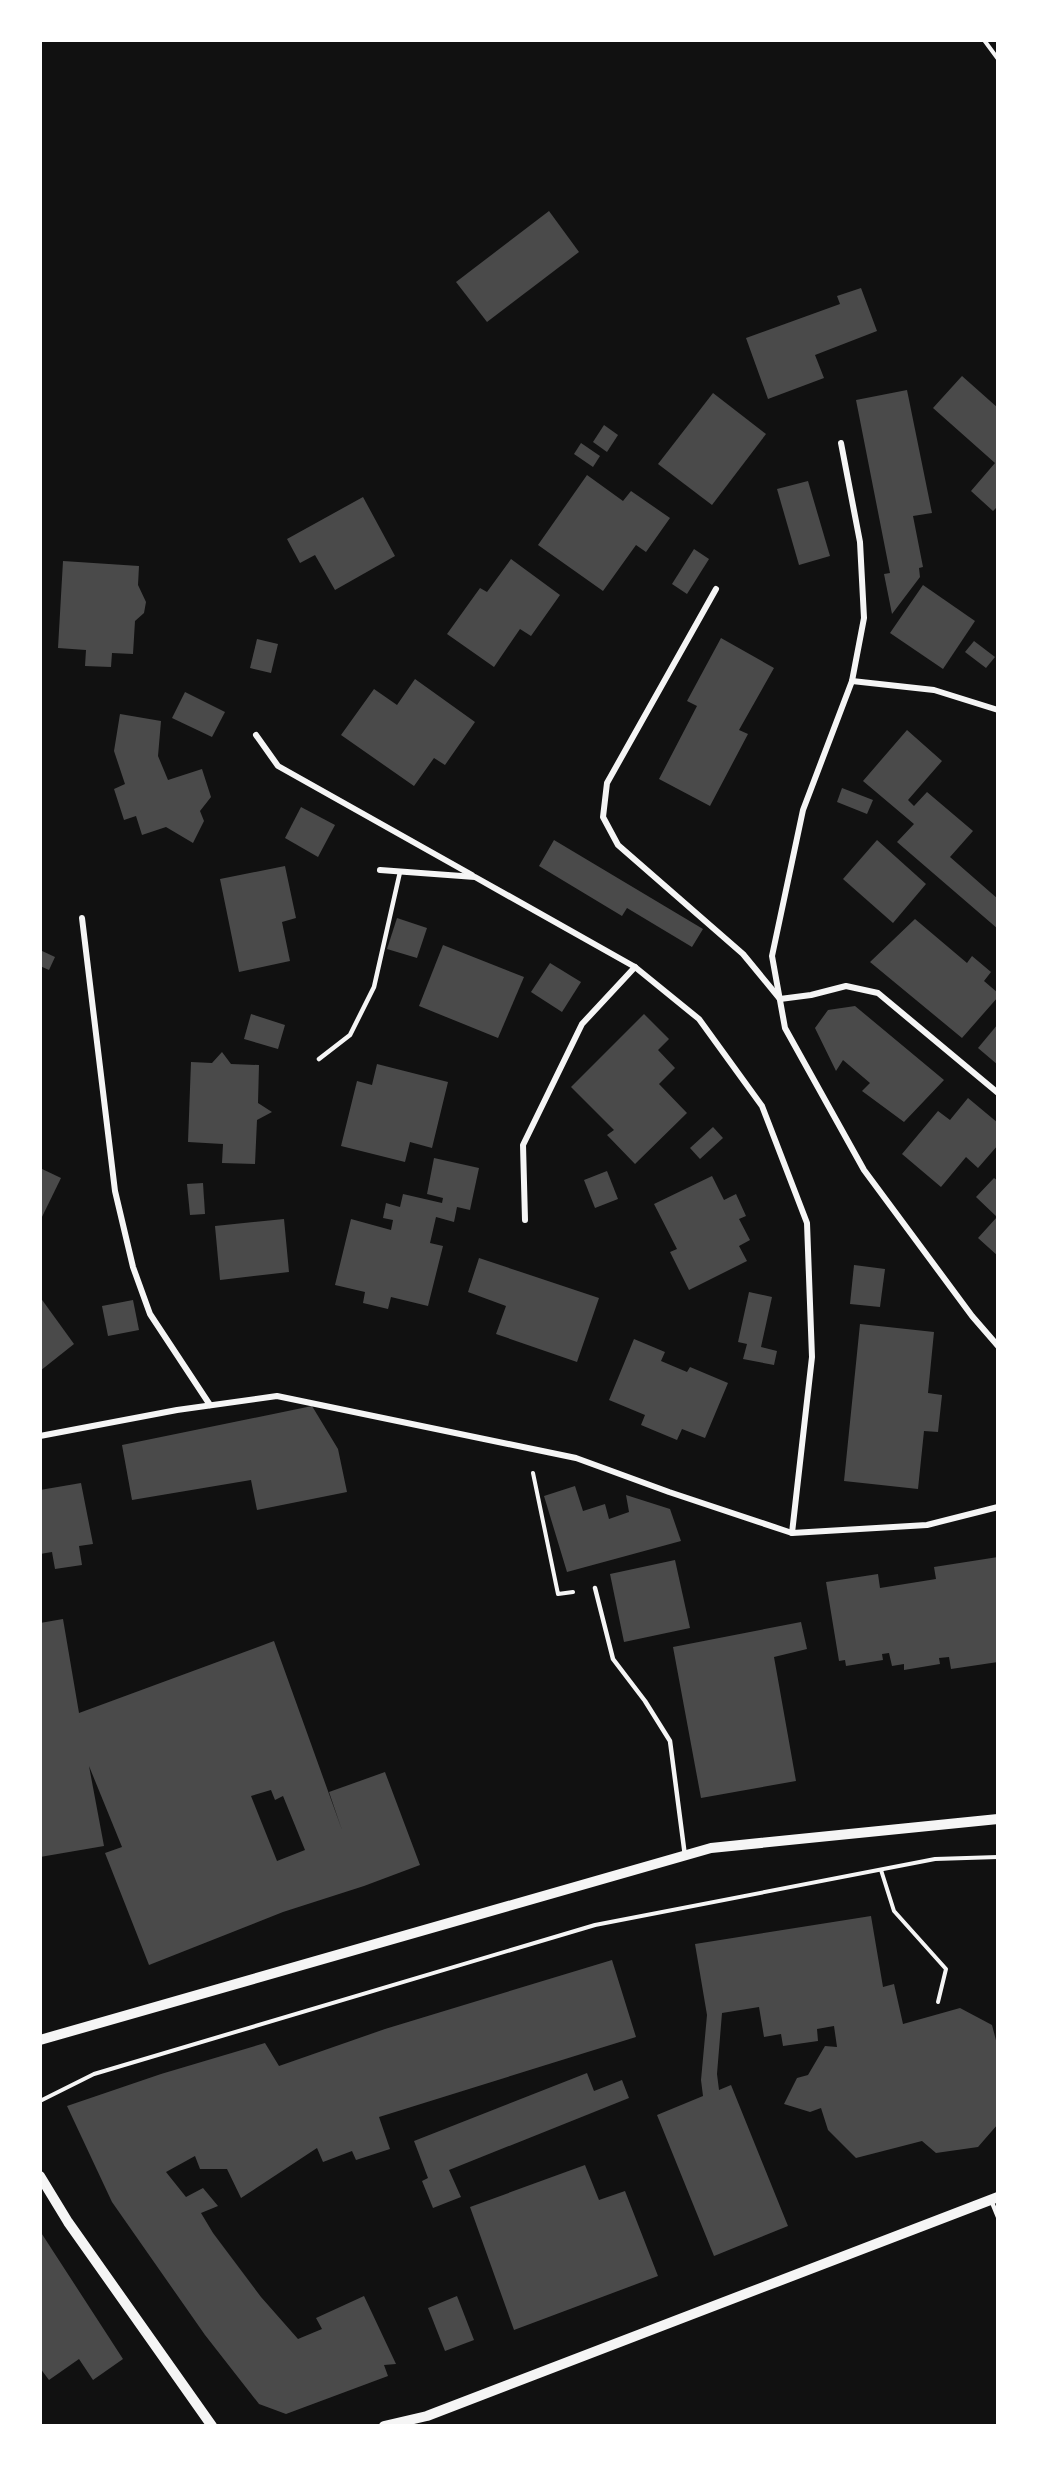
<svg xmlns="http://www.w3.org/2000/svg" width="1038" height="2466" font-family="Arial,sans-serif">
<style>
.building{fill:#4a4a4a;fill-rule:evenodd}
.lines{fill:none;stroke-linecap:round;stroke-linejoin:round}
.path{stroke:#f5f5f5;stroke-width:4}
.service{stroke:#f5f5f5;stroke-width:4.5}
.minor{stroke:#f5f5f5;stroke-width:6}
.tertiary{stroke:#f5f5f5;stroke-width:10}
</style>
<rect width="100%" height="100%" fill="#111"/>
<!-- building -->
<g class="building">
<path d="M549,211L579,252L487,322L456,282Z"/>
<path d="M861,288L877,331L815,355L824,378L768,399L746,338L840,304L837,296Z"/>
<path d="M962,376L998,408V506L993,511L971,491L995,463L933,408Z"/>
<path d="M907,390L932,513L913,516L923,567L919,568L920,577L892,614L884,574L890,573L856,400Z"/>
<path d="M713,393L766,434L712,505L658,464Z"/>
<path d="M604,425L618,435L607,452L593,442Z"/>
<path d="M581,443L600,456L593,467L574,454Z"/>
<path d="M587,475L623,501L631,491L670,518L646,552L636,545L603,591L538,545Z"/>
<path d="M808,481L830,556L799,565L777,489Z"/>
<path d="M363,497L395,556L335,590L315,555L300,563L287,539Z"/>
<path d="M694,549L709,559L687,594L672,584Z"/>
<path d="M511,559L560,595L531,636L520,629L494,667L447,634L480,588L487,592Z"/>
<path d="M63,561L139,566L138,585L146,602L144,613L135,621L133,654L112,653L111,667L85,666L86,650L58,648Z"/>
<path d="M923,585L975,621L943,669L890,633Z"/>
<path d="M721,638L774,668L739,730L748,734L710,806L659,779L697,706L687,701Z"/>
<path d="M257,639L278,644L271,673L250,668Z"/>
<path d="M974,641L995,657L986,668L965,652Z"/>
<path d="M415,679L475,722L445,765L434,758L414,786L341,735L374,689L397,705Z"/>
<path d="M185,692L225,712L212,737L172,718Z"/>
<path d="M120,714L161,721L158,756L168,780L202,769L211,797L200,811L204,821L193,843L166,827L142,835L136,816L124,820L114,789L125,784L114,751Z"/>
<path d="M907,730L942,761L908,800L914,806L927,792L973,831L950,857L998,899V929L897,842L914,824L863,781Z"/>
<path d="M842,788L873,800L867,814L837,802Z"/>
<path d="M301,807L335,825L318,857L285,838Z"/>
<path d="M554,840L703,929L692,947L627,908L622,916L539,866Z"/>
<path d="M877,840L926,884L893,923L843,879Z"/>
<path d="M285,866L296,918L282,922L290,961L239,972L220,879Z"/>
<path d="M397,918L427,928L417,958L387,949Z"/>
<path d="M915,919L967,963L972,956L991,972L984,981L998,993V997L962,1038L870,962Z"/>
<path d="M443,945L524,977L498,1038L419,1006Z"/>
<path d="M40,950L55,957L49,970L40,966Z"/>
<path d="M550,963L581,982L562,1012L531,992Z"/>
<path d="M855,1006L944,1080L904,1122L862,1091L870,1083L843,1060L836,1071L815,1028L828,1010Z"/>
<path d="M251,1014L285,1025L278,1049L244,1039Z"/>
<path d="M644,1014L669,1039L658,1050L675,1068L659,1084L687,1113L635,1164L607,1135L614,1130L571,1087Z"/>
<path d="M998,1024V1065L978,1048Z"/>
<path d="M222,1052L231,1064L259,1065L258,1103L272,1112L257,1120L255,1164L222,1163L223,1144L188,1142L191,1062L212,1063Z"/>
<path d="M377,1064L448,1082L432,1148L410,1142L405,1162L341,1146L357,1081L372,1085Z"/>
<path d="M968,1098L998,1123V1145L978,1168L966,1157L941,1187L902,1154L938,1111L950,1120Z"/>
<path d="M713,1127L723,1138L700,1159L690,1148Z"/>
<path d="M434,1158L479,1168L470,1210L457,1207L454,1222L436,1217L430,1243L443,1246L428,1306L391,1297L388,1309L363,1303L365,1292L335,1285L351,1219L391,1230L393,1220L383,1218L386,1203L400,1207L403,1194L442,1203L443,1198L427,1194Z"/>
<path d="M40,1168L61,1178L40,1221Z"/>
<path d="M607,1171L618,1199L595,1208L584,1180Z"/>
<path d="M712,1176L724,1200L736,1194L746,1216L739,1219L750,1240L739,1246L747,1261L689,1290L670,1252L677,1249L654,1204Z"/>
<path d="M994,1178L998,1181V1256L978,1238L997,1217L976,1197Z"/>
<path d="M203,1183L205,1214L190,1215L187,1184Z"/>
<path d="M284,1219L289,1272L220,1280L215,1226Z"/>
<path d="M479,1258L599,1298L577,1362L496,1334L506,1306L468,1292Z"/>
<path d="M854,1265L885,1269L880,1307L850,1304Z"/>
<path d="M749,1292L772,1297L761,1347L777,1351L774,1365L743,1359L747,1344L738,1342Z"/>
<path d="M40,1297L74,1344L40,1371Z"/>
<path d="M133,1300L139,1330L108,1336L102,1306Z"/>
<path d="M860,1324L934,1332L928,1393L942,1395L938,1432L924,1431L918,1489L844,1481Z"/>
<path d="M634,1339L665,1352L661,1361L687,1372L690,1367L728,1383L705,1438L682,1429L677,1440L641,1425L645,1415L609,1400Z"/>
<path d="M312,1406L338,1449L347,1492L257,1510L251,1480L132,1500L122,1445Z"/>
<path d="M81,1483L93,1544L79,1546L82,1565L55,1569L52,1552L40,1554V1490Z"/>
<path d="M575,1486L583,1511L605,1504L609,1519L629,1512L626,1495L670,1509L681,1541L567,1572L544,1496Z"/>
<path d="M998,1557V1662L951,1669L949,1657L939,1658L940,1664L904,1670V1664L892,1666L889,1653L882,1654L883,1660L846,1666L845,1660L839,1661L826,1582L878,1574L880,1588L936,1579L934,1567Z"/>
<path d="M675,1560L690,1628L624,1642L610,1574Z"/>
<path d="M63,1619L79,1713L274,1641L342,1830L329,1792L385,1772L420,1865L364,1886L283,1912L149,1965L105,1853L122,1847L89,1766L104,1846L40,1857V1623ZM271,1790L275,1800L283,1796L305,1850L277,1861L251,1796Z"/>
<path d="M801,1622L807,1649L774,1657L796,1781L701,1798L673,1647Z"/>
<path d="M871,1916L883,1987L894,1984L903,2024L960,2008L992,2025L998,2048V2124L978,2147L936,2153L922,2141L856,2158L828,2130L821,2108L810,2112L784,2104L797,2078L808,2075L825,2046L837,2047L834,2026L817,2029L818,2041L783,2046L781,2034L764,2037L759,2007L722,2013L717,2074L719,2090L731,2085L788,2226L714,2256L657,2115L703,2096L701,2080L707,2015L695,1944Z"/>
<path d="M612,1960L636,2037L379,2117L390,2149L356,2160L352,2151L323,2162L317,2148L241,2198L227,2169H200L195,2156L166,2172L186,2197L203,2188L218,2206L201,2213L213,2233L261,2297L298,2339L322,2329L316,2318L364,2296L396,2364L384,2365L388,2376L286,2414L259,2404L205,2335L112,2202L67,2106L161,2074L265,2043L279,2066L385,2029Z"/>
<path d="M587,2073L594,2091L622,2080L629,2098L449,2170L461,2197L433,2208L422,2181L428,2178L414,2141Z"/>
<path d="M585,2165L599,2200L625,2191L658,2276L514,2330L470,2207Z"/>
<path d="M40,2231L123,2359L93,2380L79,2359L49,2380L40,2368Z"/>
<path d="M457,2296L474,2340L445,2351L428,2308Z"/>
</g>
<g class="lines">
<!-- path -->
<g class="path">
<path d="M984,40L998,59"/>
<path d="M533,1473L558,1594L573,1592"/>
<path d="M881,1870L894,1911L946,1969L938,2002"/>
<path d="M40,2101L94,2074L595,1925L935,1859L998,1857"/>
</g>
<!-- service -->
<g class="service">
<path d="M319,1059L350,1035L374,987L400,872"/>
<path d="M595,1588L613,1659L645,1701L670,1741L685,1856"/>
<path d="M991,2200L998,2217"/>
</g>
<!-- minor -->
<g class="minor">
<path d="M841,443L860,542L864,618L852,681L803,810L772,956L785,1028L864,1170L972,1316L998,1346"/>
<path d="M716,589L607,783L603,817L618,845L743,954L780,999L811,995L846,986L878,993L998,1093"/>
<path d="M852,681L934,690L998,710"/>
<path d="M256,735L278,766L472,875"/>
<path d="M380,870L475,877L635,967L699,1019L762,1106L807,1223L812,1357L792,1533"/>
<path d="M82,918L115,1191L133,1267L150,1314L210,1405"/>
<path d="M525,1220L523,1145L582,1024L635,967"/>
<path d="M40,1436L177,1410L277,1396L576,1458L669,1492L792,1533L927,1525L998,1507"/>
</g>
<!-- tertiary -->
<g class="tertiary">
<path d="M40,2040L711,1848L998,1819"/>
<path d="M40,2176L68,2222L212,2426"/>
<path d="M384,2426L427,2416L998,2197"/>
</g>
</g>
<!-- border -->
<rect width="1038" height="2466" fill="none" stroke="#ffffff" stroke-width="84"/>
</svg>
